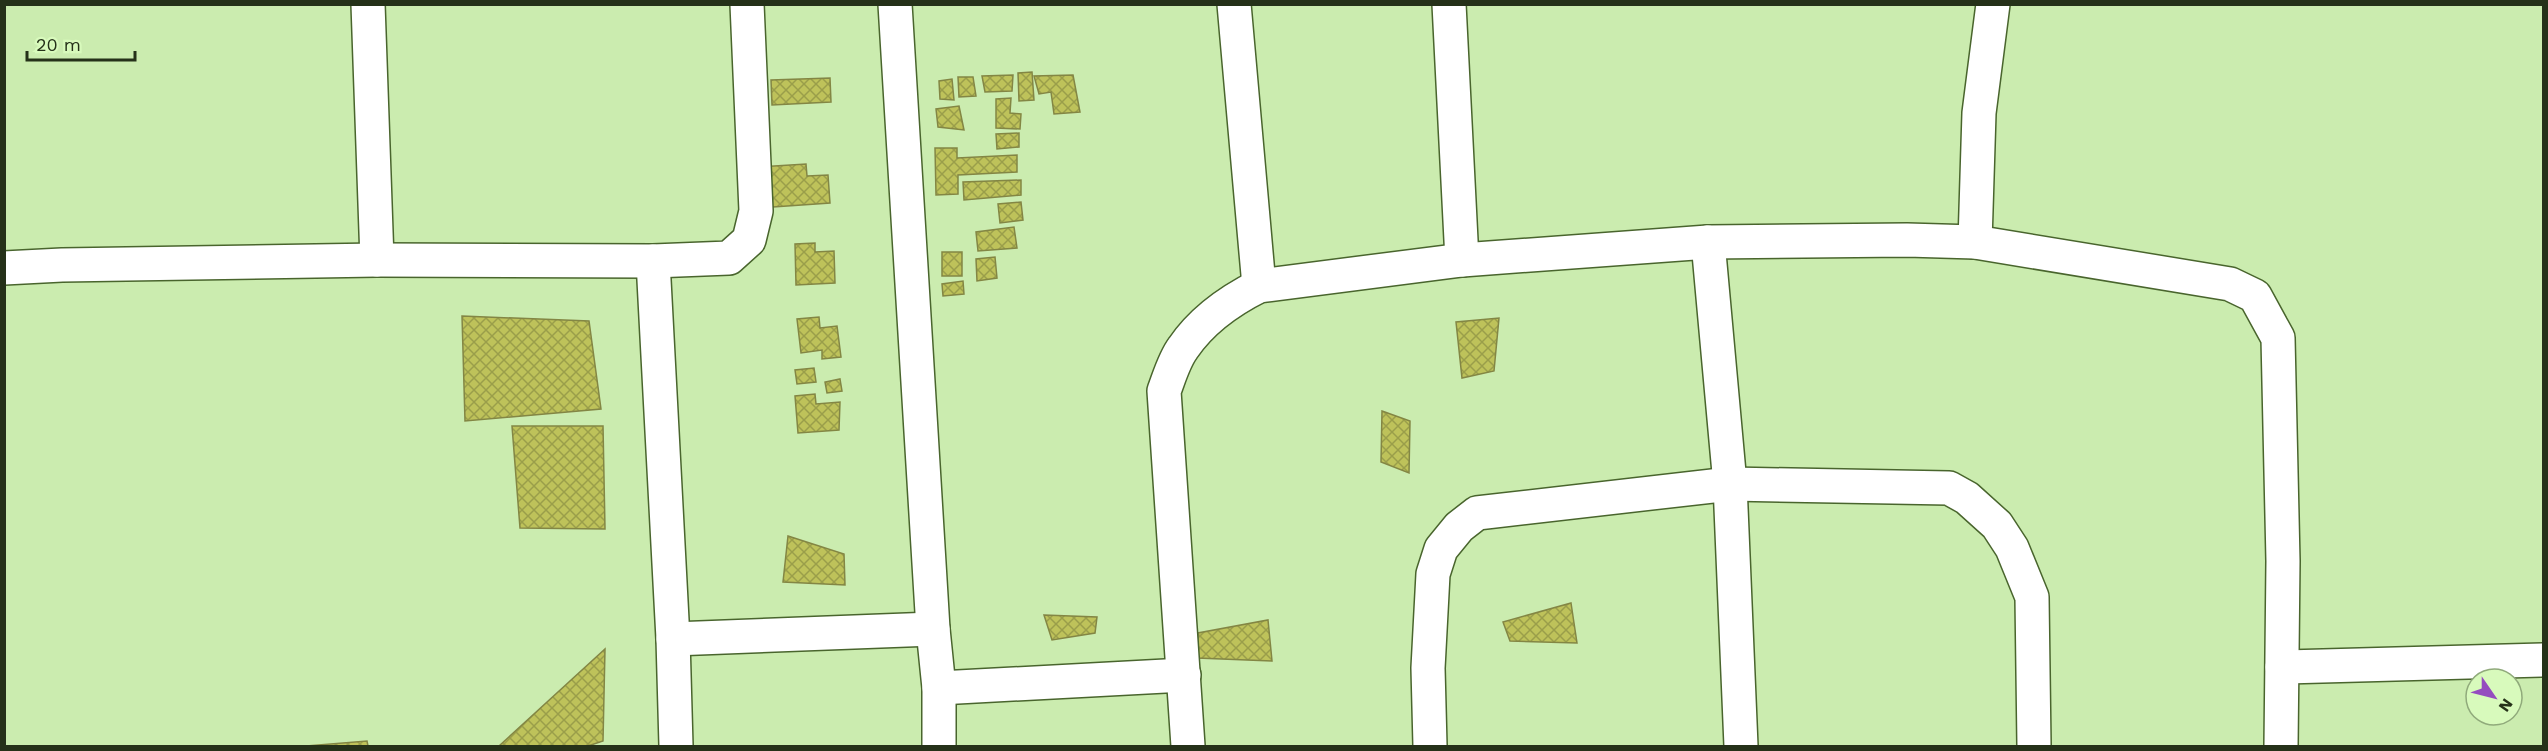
<svg xmlns="http://www.w3.org/2000/svg" width="2548" height="751" font-family="'Work Sans',sans-serif">
<style>
.building{fill:url(#building-cross-hatch);stroke:#838644;stroke-width:1.5}
.lines{fill:none;stroke-linecap:round;stroke-linejoin:round}
.minor-casing{stroke:#49652d;stroke-width:36}
.minor{stroke:#fff;stroke-width:33}
</style>
<defs>
<pattern id="building-cross-hatch" width="8" height="8" patternUnits="userSpaceOnUse" patternTransform="scale(1.5)"><rect width="8" height="8" fill="#bec25a"/><path d="M0 0l8 8M0 8l8-8" fill="none" stroke="#9a9e4a"/></pattern>
</defs>
<rect width="100%" height="100%" fill="#cbecaf"/>
<!-- building -->
<g class="building">
<path d="M1032,72L1034,100L1019,101L1018,73Z"/>
<path d="M1013,75L1012,91L985,92L982,76Z"/>
<path d="M1073,75L1080,112L1054,114L1051,92L1039,94L1034,76Z"/>
<path d="M958,77H973L976,96L959,97Z"/>
<path d="M830,78L831,102L772,105L771,80Z"/>
<path d="M952,79L954,100L940,99L939,81Z"/>
<path d="M1011,98L1010,113L1021,114L1020,129L996,128V99Z"/>
<path d="M959,106L964,130L938,127L936,109Z"/>
<path d="M1019,133V147L997,149L996,134Z"/>
<path d="M935,148H957V158L1017,155V172L958,175V194L936,195Z"/>
<path d="M806,164L807,176L828,175L830,203L760,208L758,167Z"/>
<path d="M1021,180V195L964,200L963,182Z"/>
<path d="M1021,202L1023,220L1000,223L998,204Z"/>
<path d="M1014,227L1017,248L978,251L976,232Z"/>
<path d="M815,243V252L834,251L835,283L796,285L795,244Z"/>
<rect x="942" y="252" width="20" height="24"/>
<path d="M995,257L997,278L977,281L976,259Z"/>
<path d="M963,281L964,294L943,296L942,284Z"/>
<path d="M462,316L589,321L601,409L465,421Z"/>
<path d="M819,317L820,328L837,326L841,357L822,359V350L801,353L797,319Z"/>
<path d="M1499,318L1494,371L1462,378L1456,322Z"/>
<path d="M814,368L816,382L797,384L795,370Z"/>
<path d="M840,379L842,391L827,393L825,382Z"/>
<path d="M815,394L816,404L840,402L839,430L798,433L795,396Z"/>
<path d="M1382,411L1410,421L1409,473L1381,462Z"/>
<path d="M512,426H603L605,529L520,528Z"/>
<path d="M788,536L844,554L845,585L783,582Z"/>
<path d="M1571,603L1577,643L1510,641L1503,622Z"/>
<path d="M1044,615L1097,617L1095,633L1052,640Z"/>
<path d="M1268,620L1272,661L1197,658L1198,633Z"/>
<path d="M605,649L603,741L588,746H499Z"/>
<path d="M367,741L368,746H306Z"/>
</g>
<g class="lines">
<defs>
<g id="minor">
<path d="M368,4L377,260"/>
<path d="M895,4L933,629L939,688V746"/>
<path d="M1234,4L1259,286"/>
<path d="M1449,4L1462,260"/>
<path d="M1708,242L1730,484L1741,746"/>
<path d="M1975,242L1979,113L1993,4"/>
<path d="M653,261L673,639L676,746"/>
<path d="M4,268L62,265L377,260L653,261L729,258L749,240L756,211L747,4"/>
<path d="M673,639L933,629"/>
<path d="M2282,667L2544,660"/>
<path d="M939,688L1184,675"/>
<path d="M1188,746L1164,391C1169,378 1174,360 1183,348C1202,320 1229,301 1259,286L1462,260L1708,242L1907,240L1975,242L2230,284L2255,296L2278,338L2283,561L2281,746"/>
<path d="M1430,746L1428,668L1433,574L1441,549L1459,527L1477,513L1730,484L1949,488L1967,498L1997,525L2012,548L2032,597L2034,746"/>
</g>
</defs>
<!-- minor casing -->
<use href="#minor" class="minor-casing"/>
<!-- minor -->
<use href="#minor" class="minor"/>
</g>
<!-- border -->
<rect width="2548" height="751" fill="none" stroke="#253119" stroke-width="12"/>
<!-- north arrow -->
<g transform="translate(2494 697) rotate(125)"><circle r="28" fill="#d8fabc" stroke="#90aa7b" stroke-width="1.5"/>
<path d="M0-4.5L10 22L0 15L-10 22Z" fill="#954cbf"/>
<text y="-9" font-size="16" font-weight="bold" text-anchor="middle" fill="#253119">N</text>
</g>
<!-- scale -->
<path d="M27 51v9h108v-9" fill="none" stroke="#253119" stroke-width="3"/>
<text x="36" y="51" font-size="18" fill="#253119" stroke="#d8fabc" stroke-width="4.5" paint-order="stroke">20 m</text>
</svg>
